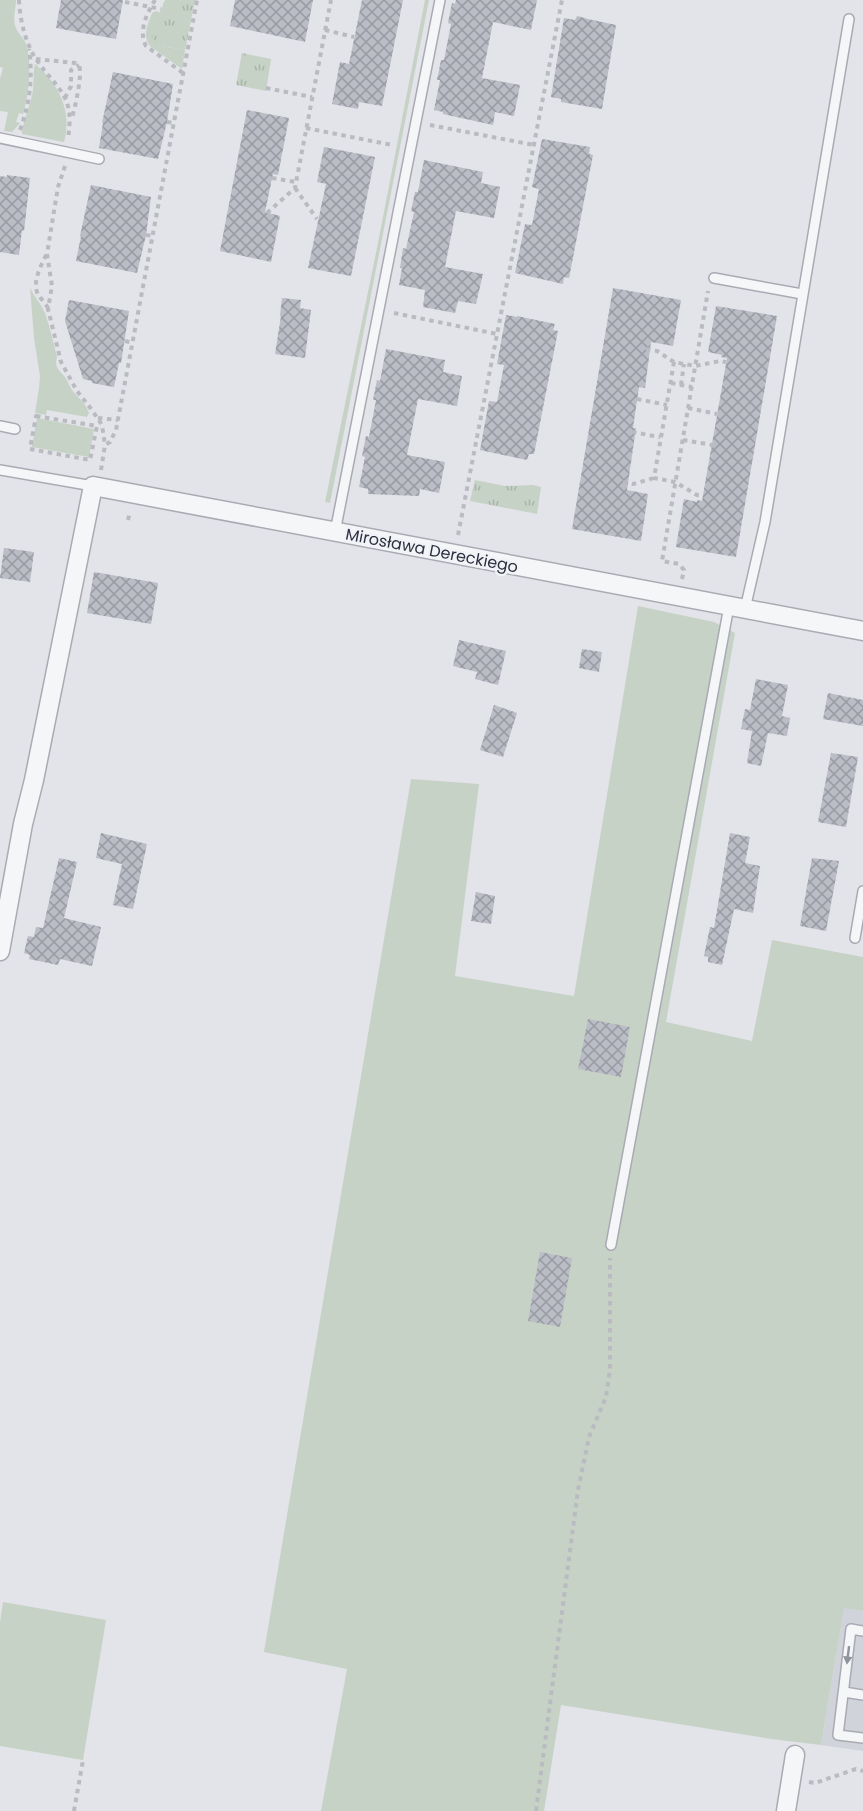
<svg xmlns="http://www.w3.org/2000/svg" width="863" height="1811" font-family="Poppins,sans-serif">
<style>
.built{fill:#d1d3db}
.green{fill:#c6d2c5}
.park{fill:url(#park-tufts)}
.building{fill:url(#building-cross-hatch)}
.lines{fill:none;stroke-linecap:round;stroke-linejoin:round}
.service-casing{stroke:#a9aab3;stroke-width:12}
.minor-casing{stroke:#a9aab3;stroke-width:21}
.path{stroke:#b9bbc1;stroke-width:4;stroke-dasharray:4.5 4.5;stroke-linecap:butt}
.service{stroke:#f5f6f8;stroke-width:9}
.minor{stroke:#f5f6f8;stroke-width:18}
.oneway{fill:#91939c}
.labels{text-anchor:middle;stroke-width:5;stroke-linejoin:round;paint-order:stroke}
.street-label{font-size:16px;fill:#2d3040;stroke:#f2f3f7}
</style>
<defs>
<pattern id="park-tufts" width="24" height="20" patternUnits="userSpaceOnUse" patternTransform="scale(1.5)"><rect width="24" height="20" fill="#c6d2c5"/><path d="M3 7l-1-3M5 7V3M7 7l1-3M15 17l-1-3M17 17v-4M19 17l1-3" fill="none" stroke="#aab5aa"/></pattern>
<pattern id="building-cross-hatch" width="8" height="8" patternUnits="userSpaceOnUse" patternTransform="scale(1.5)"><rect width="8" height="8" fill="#bbbdc6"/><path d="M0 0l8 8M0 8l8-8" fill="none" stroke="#989aa2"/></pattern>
</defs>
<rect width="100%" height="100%" fill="#e3e4e9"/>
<!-- built -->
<path class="built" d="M844,1607L863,1611V1751L821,1745Z"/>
<!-- green -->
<g class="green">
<path d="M0,0H16C16,8 12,20 16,28C18,34 24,38 26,44C32,63 29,95 23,114L19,113L16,122L20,123L12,132L4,131L8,112L0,111V79L3,68L0,67Z"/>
<path d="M425,0H429L330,503L325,502L377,248Z"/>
<path d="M156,11L161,13V46L185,50L182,69L150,46C142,35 148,24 152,13Z"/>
<path d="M35,64C58,83 73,111 64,142L22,134C22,124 32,102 33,89C34,81 33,72 35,64Z"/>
<path d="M30,287C33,296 41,303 45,313C50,327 53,342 57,357C54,367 59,370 65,377C68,381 69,386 72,390C78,398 86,403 89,413L87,417L47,410L46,415L35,413L39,388L40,376L34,338Z"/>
<path d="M37,418L94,429L89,457L32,447Z"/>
<path d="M638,606L714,622L735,633L666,1022L752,1041L772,940L863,957V1611L844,1608L821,1745L771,1739L561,1705L544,1811H321L347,1669L264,1652L411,779L479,784L455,976L574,996Z"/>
<path d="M3,1602L106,1620L83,1760L0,1746V1622Z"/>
</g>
<!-- park -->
<g class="park">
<path d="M165,0H195L185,50L161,46L152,38C151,28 155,22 159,14C162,10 162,5 165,0Z"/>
<path d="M242,53L271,59L266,91L236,85Z"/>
<path d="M475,480L505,486L533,485L541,487L537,514L470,501Z"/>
</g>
<!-- building -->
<g class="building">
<path d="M61,0H123L116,39L56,28Z"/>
<path d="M235,0H313L305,42L230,26Z"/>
<path d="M362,0H403L382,106L359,102L358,109L332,104L340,62L349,64Z"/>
<path d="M456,0H537L531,30L493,22L482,78L520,85L514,116L495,112L493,125L443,114V112L434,110L440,80H437L441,60H444L451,24L448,23L452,3L455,4Z"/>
<path d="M577,16L588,19L616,25L602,109L561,102V99L551,97L564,18L575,20Z"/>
<path d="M113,72L173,84L167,122L158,159L99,148L103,123H102Z"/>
<path d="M247,110L289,118L278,175L273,174L265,212L280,216L271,262L220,251Z"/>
<path d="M542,139L590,147L589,154L593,155L569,278L564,277L563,284L515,273L525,224L532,225L539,189L532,187Z"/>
<path d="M324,147L375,157L351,276L308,268L326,184L317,182Z"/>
<path d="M424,160L483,172L481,183L500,187L494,218L456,211L445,267L483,274L476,304L458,301L455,313L423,307L425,290L399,285L402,268H400L403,248L406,249L414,212L411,211L415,192H418Z"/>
<path d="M7,175L30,178L24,231L22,230L19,255L0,252V176L7,177Z"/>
<path d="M91,185L151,197L146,235L137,273L76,261L81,236H80Z"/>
<path d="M613,288L681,300L673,346L651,342L645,388L639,387L633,428H636L627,490L648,494L641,541L572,529Z"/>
<path d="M282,298L301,300L300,308L311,310L305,358L275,354L281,316L280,315Z"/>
<path d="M69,300L129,311L121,363H119L114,387L92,383V381L83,379L65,321Z"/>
<path d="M716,306L777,316L736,557L676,547L684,499L697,502V500L702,501L727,358L721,357L722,355L708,352Z"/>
<path d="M506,315L517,317V316L555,324L553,330L558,331L534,454H529L527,460L480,450L489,401L497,402L504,365L497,364Z"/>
<path d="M386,349L445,360L443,372L462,376L457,406L418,399L407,455L445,462L439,493L420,489L419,496L368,494V489L359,487L365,457L362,456L366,436L369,437L376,400H373L377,380L380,381Z"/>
<path d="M4,548L34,552L30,582L0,578Z"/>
<path d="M94,572L158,583L151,624L87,613Z"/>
<path d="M459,640L506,651L498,685L475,679L477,672L453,666Z"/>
<path d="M582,649L602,652L599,672L579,668Z"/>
<path d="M756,679L788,685L782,716L790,718L787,736L768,733L761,766L747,763L752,731L741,729L745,709L750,710Z"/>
<path d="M828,693L863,700V726L823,719Z"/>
<path d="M494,705L517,713L503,757L480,750Z"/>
<path d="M831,753L858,757L846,827L818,822Z"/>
<path d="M101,833L147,844L133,909L113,905L122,864L96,858Z"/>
<path d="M730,833L750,837L745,863L760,866L753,913L734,909L722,965L708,962V957L704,956L710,927L714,928Z"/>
<path d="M59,858L77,862L64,918L101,927L92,966L60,959L58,965L29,959L30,955L24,953L28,936L34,937L36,927L43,928Z"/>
<path d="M812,858L839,861L826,931L800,926Z"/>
<path d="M476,892L495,896L491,924L471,921Z"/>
<path d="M588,1019L630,1027L621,1077L578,1069Z"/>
<path d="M540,1252L572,1258L560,1327L528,1321Z"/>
</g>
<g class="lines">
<defs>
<g id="service">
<path d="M0,138L99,159"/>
<path d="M714,278L802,294"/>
<path d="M0,426L15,429"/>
<path d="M0,470L93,486"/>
<path d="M335,532L440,0"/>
<path d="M745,609L765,522L849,19"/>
<path d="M855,938L863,891"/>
<path d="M611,1245L729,606"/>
<path d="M863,1631L851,1629L838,1735L863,1738"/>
<path d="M844,1692L863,1695"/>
</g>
<g id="minor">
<path d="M0,951L23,824L34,780L93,486L863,631"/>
<path d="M786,1811L795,1755"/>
</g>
</defs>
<!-- service casing -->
<use href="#service" class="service-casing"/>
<!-- minor casing -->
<use href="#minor" class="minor-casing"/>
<!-- path -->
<g class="path">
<path d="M19,0C20,20 25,42 36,59C58,91 75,94 68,138"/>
<path d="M155,0C147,13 138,31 146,46L183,73"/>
<path d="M125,2L161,9"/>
<path d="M325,30L354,37"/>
<path d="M36,59L75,63C76,64 78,64 79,66C83,72 75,109 72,117"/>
<path d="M266,88L312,97"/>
<path d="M65,98L71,86V70L79,65"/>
<path d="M167,122L174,123"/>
<path d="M430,125L534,145"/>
<path d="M306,128L392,145"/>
<path d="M20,130C30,103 33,77 29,49"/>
<path d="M65,166L58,187L47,254L52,286L48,309L61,362L77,391L92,410L102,425L105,445"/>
<path d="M272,178L296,182"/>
<path d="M295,188L317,219"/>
<path d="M267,213L295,188L331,0"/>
<path d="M146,235L153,236"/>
<path d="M46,255C41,266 33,280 37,292C40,298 45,303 48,308"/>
<path d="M394,313L497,334"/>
<path d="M125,341L133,343"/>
<path d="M646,349L657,351L674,362L695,366L720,361L726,362"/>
<path d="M674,362L654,478L675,482L697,495L703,496"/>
<path d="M671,383L692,387"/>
<path d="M681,385L684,364"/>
<path d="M637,399L667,405"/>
<path d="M688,408L717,414"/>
<path d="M36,416L97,426L90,460L30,449Z"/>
<path d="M98,418L118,420"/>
<path d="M632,432L660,437"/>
<path d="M683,440L712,445"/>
<path d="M101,470L105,445L110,442L116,430L197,0"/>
<path d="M623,482L633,484L654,478"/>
<path d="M128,520L130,512"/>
<path d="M458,535L562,0"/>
<path d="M682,579L684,570L679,564L662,561L708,291"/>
<path d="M809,1782L815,1783L856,1769L863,1771"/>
<path d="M74,1811L83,1760"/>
<path d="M536,1811L578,1490L589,1437L606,1397L610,1369V1258"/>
</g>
<!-- service -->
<use href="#service" class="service"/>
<!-- minor -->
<use href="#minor" class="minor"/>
</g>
<!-- one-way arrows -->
<defs><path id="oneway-solid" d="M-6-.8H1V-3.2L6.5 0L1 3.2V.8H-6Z" transform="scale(1.5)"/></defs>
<use class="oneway" href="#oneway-solid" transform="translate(848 1655) rotate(97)"/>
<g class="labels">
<!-- street labels -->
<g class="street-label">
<text transform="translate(432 550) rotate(11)" y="6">Mirosława Dereckiego</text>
</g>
</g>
</svg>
